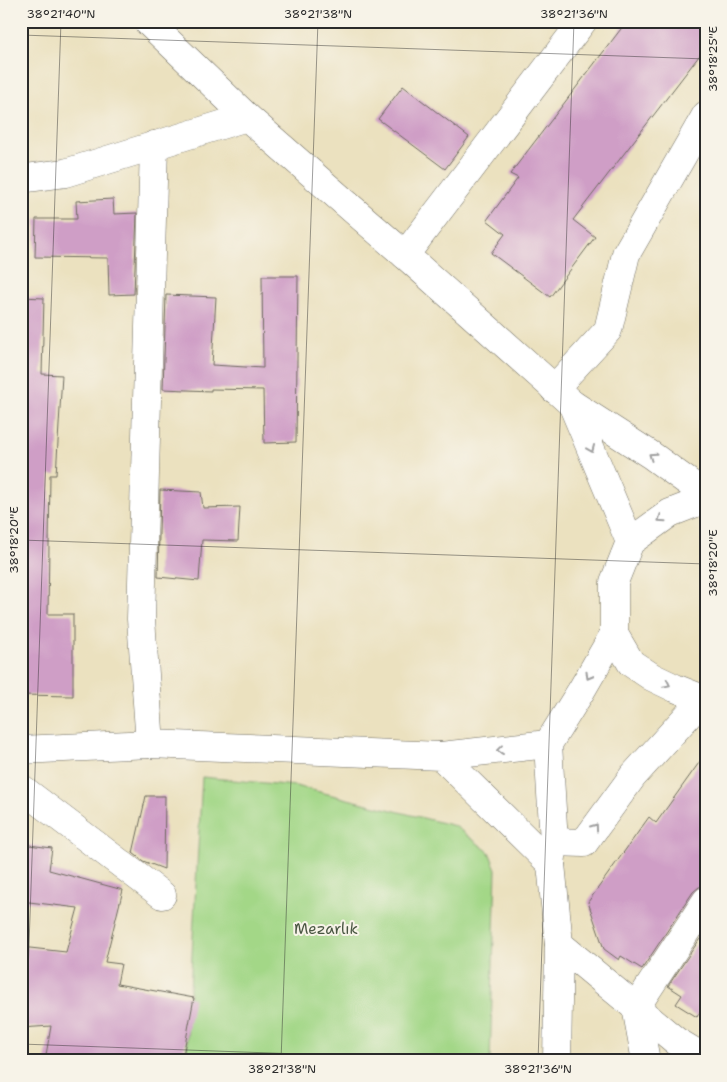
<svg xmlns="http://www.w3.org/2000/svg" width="727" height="1082" font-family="'Shantell Sans',sans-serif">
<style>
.green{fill:#a3d787;stroke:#678159}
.building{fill:#cf9ec6}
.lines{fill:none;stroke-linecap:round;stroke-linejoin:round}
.minor-casing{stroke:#6e6b5f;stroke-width:29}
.major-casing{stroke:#6e6b5f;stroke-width:29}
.minor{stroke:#fff;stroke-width:28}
.major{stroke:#fff;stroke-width:28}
.oneway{stroke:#a0a0a0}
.ticks{fill:none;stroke:#2b2b2b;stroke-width:1;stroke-opacity:0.45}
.labels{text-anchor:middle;stroke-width:4;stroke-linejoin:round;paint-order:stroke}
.park-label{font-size:15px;fill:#495642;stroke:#f7f3e8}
.neatline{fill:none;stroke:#2b2b2b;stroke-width:2}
.ticks-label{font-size:12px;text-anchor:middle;fill:#2b2b2b}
</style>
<rect width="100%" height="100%" fill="#f7f3e8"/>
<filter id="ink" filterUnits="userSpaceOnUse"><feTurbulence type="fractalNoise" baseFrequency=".02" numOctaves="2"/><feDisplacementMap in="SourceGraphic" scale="10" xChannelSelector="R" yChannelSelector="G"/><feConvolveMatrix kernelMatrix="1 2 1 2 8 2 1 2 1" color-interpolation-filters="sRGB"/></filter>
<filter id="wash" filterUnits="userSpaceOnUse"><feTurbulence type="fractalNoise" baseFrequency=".0096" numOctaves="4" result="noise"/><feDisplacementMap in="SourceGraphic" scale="20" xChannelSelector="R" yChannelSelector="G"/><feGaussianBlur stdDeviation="1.12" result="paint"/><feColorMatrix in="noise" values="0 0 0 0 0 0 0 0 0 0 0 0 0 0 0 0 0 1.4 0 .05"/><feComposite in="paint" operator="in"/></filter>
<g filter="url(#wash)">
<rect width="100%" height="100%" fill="#ebe1bf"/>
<!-- green -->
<path class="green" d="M202,777L296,786L455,826L489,852L496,869L490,1061H186Z"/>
<g id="blocks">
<!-- building -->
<g class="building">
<path d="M627,21H706V47L573,220L595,237L550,297L491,253L505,234L487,220L518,178L510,174Z"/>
<path d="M403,86L469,137L445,169L378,119Z"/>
<path d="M113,199L114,214L137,213L134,294L109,295L108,258L35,257L36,219H77L76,201Z"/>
<path d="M262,276H298L296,442L264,443L263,390L211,389V391L163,389L166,295L216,297L212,365L263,368Z"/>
<path d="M21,297L44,298L42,374L62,375L56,475H50L48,614H73V696L21,695Z"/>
<path d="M160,490L201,492L203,508L240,507L238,541L202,540L199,581L158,577Z"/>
<path d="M706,753V886L699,887L693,892L642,969L621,956L619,960L604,949L588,902L649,817L656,823Z"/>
<path d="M146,796H165L164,869L143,861L133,853Z"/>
<path d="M21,844L52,848L49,870L123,890L105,962L121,964L117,984L194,998L182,1061H45L51,1026L21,1028V947L66,952L78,908L21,901Z"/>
<path d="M706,930V1010L702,1008L697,1017L676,1004L682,995L668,986Z"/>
</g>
</g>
</g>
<g filter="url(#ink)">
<use href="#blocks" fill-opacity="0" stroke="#6e6b5f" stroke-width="1"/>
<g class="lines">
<defs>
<g id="minor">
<path d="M21,178H27L65,173L247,117"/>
<path d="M405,255L583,21"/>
<path d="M554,389L608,330L626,254L706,115"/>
<path d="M150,744L141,619L154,145"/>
<path d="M21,750L150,744L441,756L551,864"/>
<path d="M441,756L548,744"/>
<path d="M21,788L162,895"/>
<path d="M554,842L584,843L633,776L703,699"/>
<path d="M559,944L676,1041L706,1059"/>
<path d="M557,1061L559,944L551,864L554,842L548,744L581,691L614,634"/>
<path d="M646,1061L636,1007L706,901"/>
</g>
<g id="major">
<path d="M147,21L247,117L405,255L572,404L651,455L706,495"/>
<path d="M572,404L630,542"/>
<path d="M706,499L670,513L630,542L614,582V634L631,663L652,677L675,688L703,699H706"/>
</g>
</defs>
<!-- minor casing -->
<use href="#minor" class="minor-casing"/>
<!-- major casing -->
<use href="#major" class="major-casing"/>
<!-- minor -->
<use href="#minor" class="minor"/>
<!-- major -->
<use href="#major" class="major"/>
</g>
<!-- one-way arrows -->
<defs><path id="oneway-chevron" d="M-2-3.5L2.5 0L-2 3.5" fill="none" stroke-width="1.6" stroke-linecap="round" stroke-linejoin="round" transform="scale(1.25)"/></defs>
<g class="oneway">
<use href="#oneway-chevron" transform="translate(591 449) rotate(67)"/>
<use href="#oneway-chevron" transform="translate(652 456) rotate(-145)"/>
<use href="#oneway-chevron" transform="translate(661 519) rotate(146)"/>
<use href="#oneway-chevron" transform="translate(589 676) rotate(120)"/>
<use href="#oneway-chevron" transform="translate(667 684) rotate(26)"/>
<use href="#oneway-chevron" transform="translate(500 750) rotate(173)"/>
<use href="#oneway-chevron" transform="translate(595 827) rotate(-54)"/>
</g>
</g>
<!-- ticks -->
<path class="ticks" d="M21,35L706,59M21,540L706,564M21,1044L492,1061M25,1061L61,21M281,1061L318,21M538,1061L574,21"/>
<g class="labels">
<!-- park labels -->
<g class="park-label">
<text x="326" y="934">Mezarlık</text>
</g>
</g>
<!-- margin -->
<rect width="727" height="1082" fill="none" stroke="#f7f3e8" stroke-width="55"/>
<rect x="28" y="28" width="672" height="1026" class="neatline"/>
<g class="ticks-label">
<text x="61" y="18">38°21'40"N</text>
<text x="318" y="18">38°21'38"N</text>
<text x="574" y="18">38°21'36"N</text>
<text transform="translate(713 59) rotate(-90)" y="4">38°18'25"E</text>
<text transform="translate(14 540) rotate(-90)" y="4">38°18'20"E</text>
<text transform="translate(713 563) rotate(-90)" y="4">38°18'20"E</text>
<text x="282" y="1073">38°21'38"N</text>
<text x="538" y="1073">38°21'36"N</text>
</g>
</svg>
